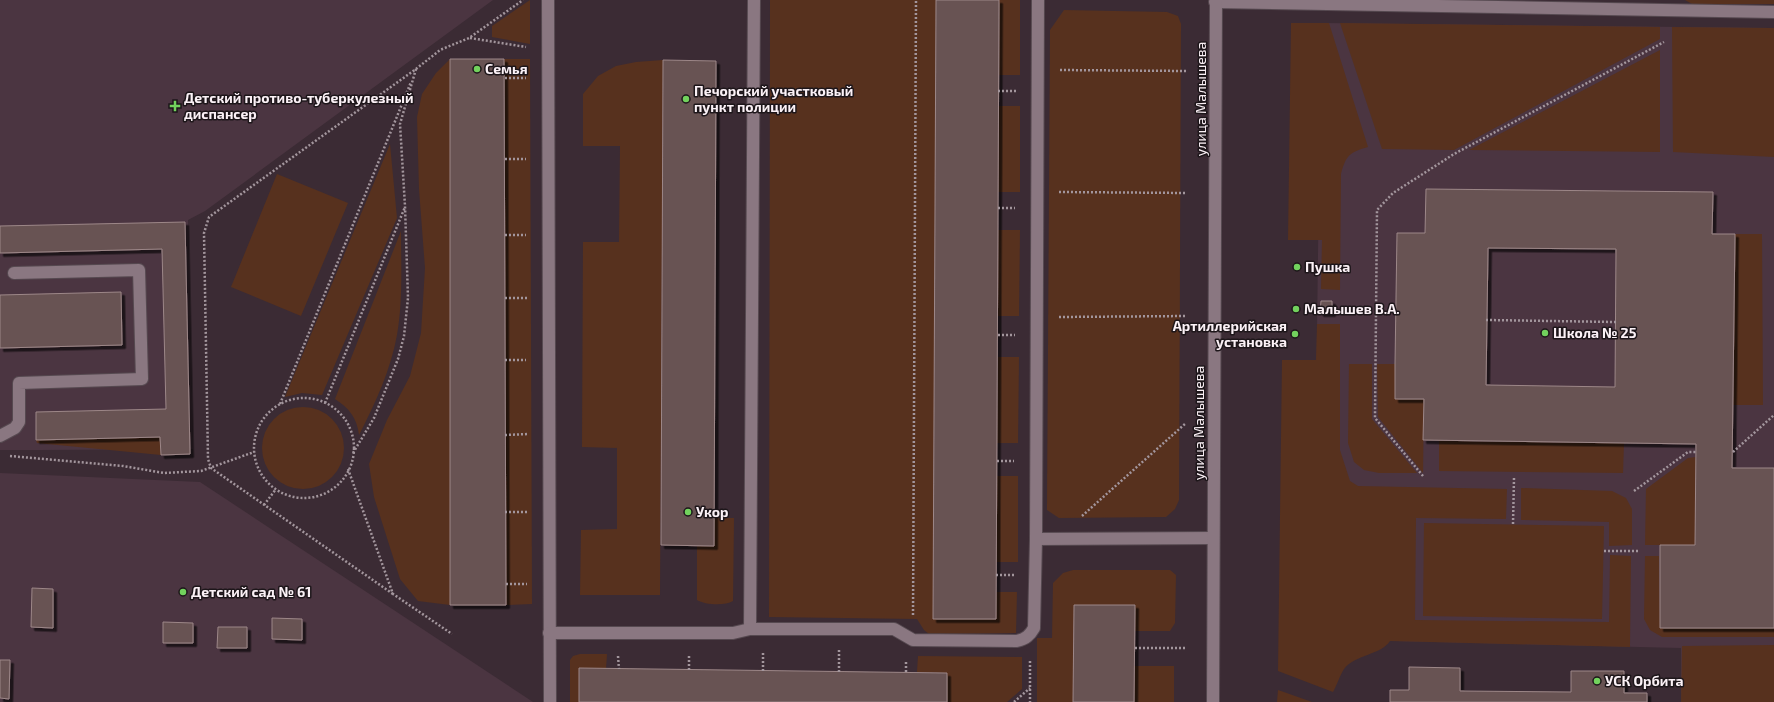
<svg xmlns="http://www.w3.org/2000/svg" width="1774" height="702" font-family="'Exo 2',sans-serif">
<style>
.built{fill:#4b3541}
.green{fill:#57311e}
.building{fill:#675353;stroke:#9d8788;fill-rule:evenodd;filter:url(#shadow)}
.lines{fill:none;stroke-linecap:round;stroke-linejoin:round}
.minor-casing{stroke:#564950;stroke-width:14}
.path{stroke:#a3969d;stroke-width:2.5;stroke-dasharray:2 2;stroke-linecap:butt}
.minor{stroke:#8a7781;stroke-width:12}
.poi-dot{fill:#72d25d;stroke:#1d161a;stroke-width:1.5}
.labels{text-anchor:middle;stroke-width:3;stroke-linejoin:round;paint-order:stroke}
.poi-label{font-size:14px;font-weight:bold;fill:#fbf1f6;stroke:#1d161a;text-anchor:start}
.street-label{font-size:14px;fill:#fbf1f6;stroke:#1d161a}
</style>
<defs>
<filter id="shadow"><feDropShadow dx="3.5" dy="3.5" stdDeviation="0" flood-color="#0009"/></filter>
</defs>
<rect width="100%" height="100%" fill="#3b2b34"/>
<!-- built -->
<g class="built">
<path d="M0,0H493L205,211L188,220L193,449L42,450H0Z"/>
<path d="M1321,23L1774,28V702H1681V648L1313,639Z"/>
<path d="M0,473L200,482L533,702H0Z"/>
</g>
<!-- green -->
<g class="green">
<path d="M530,0V44L492,37V26Z"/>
<path d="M770,0H936L933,618L996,619V592H1017L1016,633L929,634L924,630L917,619L769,617Z"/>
<rect x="999" y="0" width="21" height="75"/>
<path d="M1685,0H1774V4H1692Z"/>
<path d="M1064,10L1167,12L1178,16L1181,24L1179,500L1175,509L1166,517L1059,518L1047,510L1050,30Z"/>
<path d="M1291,23H1329L1368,147C1350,152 1346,155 1341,174L1340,290L1321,289L1322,240H1288Z"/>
<path d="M1340,23L1660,27V39L1454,150L1382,149Z"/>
<path d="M1672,27L1774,28V157L1673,152Z"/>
<path d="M1660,50V152L1469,150Z"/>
<path d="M450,59V605L418,601L400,579L374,497L369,464L387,420L410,376L421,333L425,268L419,189L417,117L422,94L436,73Z"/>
<path d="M504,59H530L532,604L506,605Z"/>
<path d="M663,60L660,595H580L581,530L617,529V448L582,447L583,242H619L620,146H583V94L598,76L616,66L636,62Z"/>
<rect x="998" y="106" width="22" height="86"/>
<path d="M390,144L397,218L322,395L302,393L285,397Z"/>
<path d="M277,174L348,203L301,316L231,287Z"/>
<path d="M998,230H1020L1019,316H998Z"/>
<path d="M401,231C401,265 403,301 397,335C391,369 375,404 359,435C357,418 349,408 335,399Z"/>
<path d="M1735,234H1762L1763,405H1733Z"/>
<path d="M1317,324H1340V450L1350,481L1358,486L1507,489L1506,519L1416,518L1415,620L1609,622L1610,555L1631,556L1630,647L1390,641C1381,655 1356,654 1344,669C1340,675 1337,685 1333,692L1278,671L1282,360H1316Z"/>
<path d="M998,357H1019L1018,443H997Z"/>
<path d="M1349,364H1372V419L1417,473H1379L1364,470L1354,462L1348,443Z"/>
<path d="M1377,364H1395L1424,399L1423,473L1378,417Z"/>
<circle cx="303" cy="448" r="41"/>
<path d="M160,437L161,455L37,443L36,440Z"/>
<path d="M1439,441L1624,443L1623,473L1439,471Z"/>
<path d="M1696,457L1695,545H1645L1646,489L1688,458Z"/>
<path d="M997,476H1018V562H996Z"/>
<path d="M1521,488L1612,491L1626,498L1632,509V545L1609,546V522L1521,520Z"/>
<path d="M714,518H734L733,601C725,606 705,605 697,600V545L714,546Z"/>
<path d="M1424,523L1604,526L1602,619L1423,616Z"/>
<path d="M1645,556H1659L1660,628H1774V637H1662L1650,630L1644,619Z"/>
<path d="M1073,570H1170L1176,575L1175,623L1170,631H1135V605H1074L1073,702H1037V638H1052L1053,583L1063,573Z"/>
<path d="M1774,645V702H1681L1682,646Z"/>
<path d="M580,654H607L606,669L579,702H570V660L573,656Z"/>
<path d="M918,656L1022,657V689L1007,702H947V673L917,672Z"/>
<rect x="1134" y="666" width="40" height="36"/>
<path d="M1278,690L1281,691L1312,702H1277Z"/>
</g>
<!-- building -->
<g class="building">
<path d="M936,0H999L996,619H933Z"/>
<path d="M450,59H504L506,605H450Z"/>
<path d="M663,60L716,61L714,546L661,545Z"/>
<path d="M1426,189L1713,192L1712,234H1735L1732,468H1774V628H1660V545H1695L1696,444L1423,440L1424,399H1395V364L1397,233H1425ZM1488,248L1616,249L1615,387L1486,385Z"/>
<path d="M185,222L190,454L161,455L160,437L36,440V412L166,409L162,249L0,253V226Z"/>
<path d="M121,292L122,345L0,348V295Z"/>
<path d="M1321,301H1332V313H1320Z"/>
<path d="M32,588L53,589V628L31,627Z"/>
<path d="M1074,605H1135L1134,702H1073Z"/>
<path d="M272,618L302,619V640L272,639Z"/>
<path d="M163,622L193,623V643H163Z"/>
<path d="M218,627H247V648H217Z"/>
<path d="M0,660H10L9,699L0,698Z"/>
<path d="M1409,667L1460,668V691L1571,692V671H1624V693H1647V702H1390V690H1409Z"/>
<path d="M579,668L947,673V702H579Z"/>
</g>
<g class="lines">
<defs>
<g id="minor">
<path d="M548,0L550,702"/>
<path d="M1215,2L1774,12"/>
<path d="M0,436L15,428L19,422V383L142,379L139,270L14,273"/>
<path d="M1036,539L1213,538"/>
<path d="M750,629L754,0"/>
<path d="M549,633H733L750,629H894L913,640L1017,641C1026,639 1030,635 1034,628L1036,539L1038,0"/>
<path d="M1213,702L1216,0"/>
</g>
</defs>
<!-- minor casing -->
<use href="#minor" class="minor-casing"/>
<!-- path -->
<g class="path">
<path d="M470,38L526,47"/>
<path d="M1060,70L1187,71"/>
<path d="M505,78H526"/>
<path d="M998,91H1016"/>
<path d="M505,159H526"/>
<path d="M1059,192L1187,193"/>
<path d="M998,208H1015"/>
<path d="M505,235H526"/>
<path d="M505,298H527"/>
<path d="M1059,317L1187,316"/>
<path d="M1486,320L1616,322"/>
<path d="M998,335H1015"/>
<path d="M505,360H526"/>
<circle cx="304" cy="448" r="50"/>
<path d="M325,403L405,207"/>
<path d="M280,404L411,82"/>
<path d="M505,435L528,434"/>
<path d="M1733,452L1774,415"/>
<path d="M353,453L374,418L398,359L404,336L408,298L405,206L400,124L416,69"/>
<path d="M10,456L123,466L164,473L201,471L254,452"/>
<path d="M997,461H1014"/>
<path d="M348,469L393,594L452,634"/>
<path d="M1423,476L1375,418L1377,210L1393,193L1454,154L1664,42"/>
<path d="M1634,491L1688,452H1696"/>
<path d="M264,505L276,489"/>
<path d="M505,512H527"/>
<path d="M1082,516L1186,423"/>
<path d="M1513,524L1514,478"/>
<path d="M1604,551H1640"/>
<path d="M996,575H1014"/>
<path d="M506,584H527"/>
<path d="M393,594L211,468L208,459L204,233L209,217L416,69L440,50L469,38L523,0"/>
<path d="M913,615L916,0"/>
<path d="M1135,648H1185"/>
<path d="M618,656L619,669"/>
<path d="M1030,661V702"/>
<path d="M689,670V654"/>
<path d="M763,671V651"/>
<path d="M839,672V650"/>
<path d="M906,672V661"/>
<path d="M1014,702L1030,688"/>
</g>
<!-- minor -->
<use href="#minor" class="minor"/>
</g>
<!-- markers -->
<g class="poi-dot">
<circle cx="477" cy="69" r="4"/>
<circle cx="686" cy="99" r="4"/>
<path d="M173 100h4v4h4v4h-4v4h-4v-4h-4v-4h4z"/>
<circle cx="1297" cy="267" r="4"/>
<circle cx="1296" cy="309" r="4"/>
<circle cx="1545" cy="333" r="4"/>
<circle cx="1295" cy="334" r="4"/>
<circle cx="688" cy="512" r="4"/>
<circle cx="183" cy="592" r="4"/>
<circle cx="1597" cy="681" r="4"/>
</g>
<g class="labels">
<!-- poi labels -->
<g class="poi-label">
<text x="485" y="74">Семья</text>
<text x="694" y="96">Печорский участковый<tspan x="694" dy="16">пункт полиции</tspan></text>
<text x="184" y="103">Детский противо-туберкулезный<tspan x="184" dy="16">диспансер</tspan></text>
<text x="1305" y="272">Пушка</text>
<text x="1304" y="314">Малышев В.А.</text>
<text x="1287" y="331" text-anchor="end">Артиллерийская<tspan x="1287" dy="16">установка</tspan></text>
<text x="1553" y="338">Школа № 25</text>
<text x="696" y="517">Укор</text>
<text x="191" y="597">Детский сад № 61</text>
<text x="1605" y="686">УСК Орбита</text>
</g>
<!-- street labels -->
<g class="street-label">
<text transform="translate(1201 99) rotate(-90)" y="5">улица Малышева</text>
<text transform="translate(1199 423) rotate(-90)" y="5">улица Малышева</text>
</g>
</g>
</svg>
